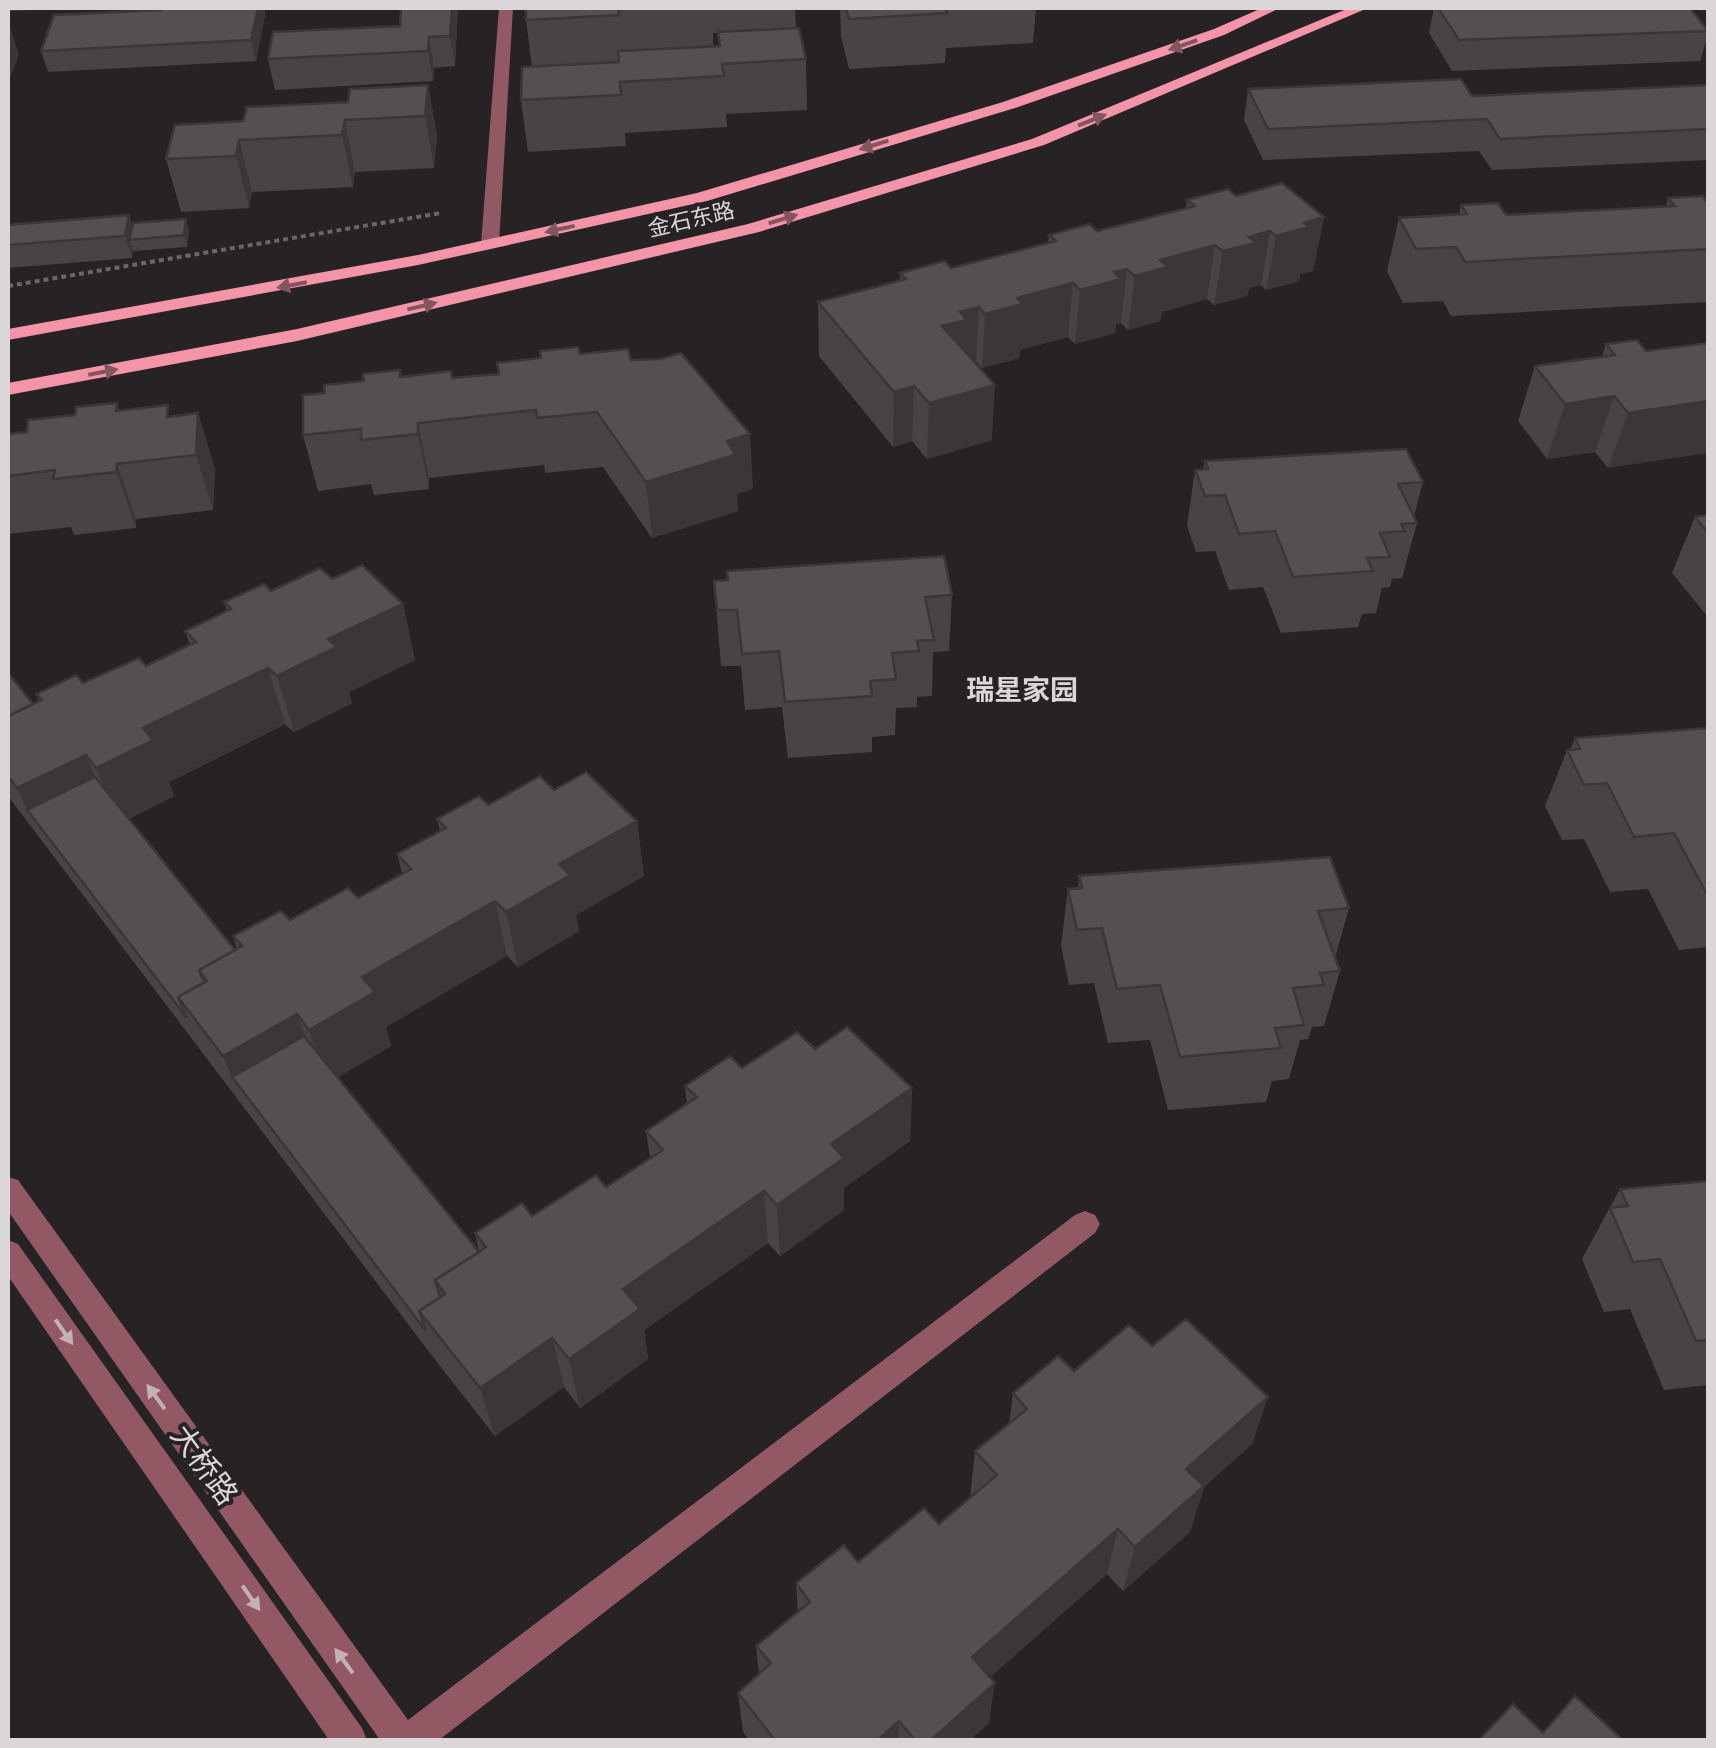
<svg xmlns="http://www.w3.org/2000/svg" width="1716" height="1748" font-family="'Source Sans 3','Noto Sans SC',sans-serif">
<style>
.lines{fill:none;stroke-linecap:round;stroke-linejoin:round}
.path{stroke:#6a6566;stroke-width:4;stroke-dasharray:5 4;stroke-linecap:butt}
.minor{fill:#925864;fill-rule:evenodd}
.major{fill:#f494a8;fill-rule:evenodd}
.wall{fill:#484445;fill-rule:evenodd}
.shaded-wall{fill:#3b3738}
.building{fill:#544f50;stroke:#3b3738;stroke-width:2.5}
.oneway{fill:#83555f}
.oneway2{fill:#c5b1b5}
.labels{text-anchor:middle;stroke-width:8;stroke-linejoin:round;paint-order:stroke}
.far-street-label{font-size:22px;fill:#dbd7d8;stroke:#272223}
.neighbourhood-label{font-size:28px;font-weight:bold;fill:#dbd7d8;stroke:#272223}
.near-street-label{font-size:30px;fill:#dbd7d8;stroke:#272223}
</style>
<rect width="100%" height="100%" fill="#272223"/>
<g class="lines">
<!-- path -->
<path class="path" d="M8,286L441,213"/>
<!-- minor -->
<g class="minor">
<path d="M499,8H513L499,244L490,249L481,244Z"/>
<path d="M8,1177L18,1180L408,1720L1075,1215L1085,1211L1095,1215L1100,1224L1095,1233L439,1740H380L8,1211Z"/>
<path d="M8,1240L18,1244L362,1728L367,1740H329L8,1276Z"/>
</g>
<!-- major -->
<g class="major">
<path d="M1262,8H1280L1224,35L1015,108L707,201L418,265L8,340V329L418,255L697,193L1003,102L1214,29Z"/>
<path d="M1349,8H1368L1044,145L759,232L297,341L8,395V383L297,329L748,224L1032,139Z"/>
</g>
</g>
<!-- wall -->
<g class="wall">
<path d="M8,8H37L36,10L8,11Z"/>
<path d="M161,8H264L265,15L256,61L48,72L41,51L161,10Z"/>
<path d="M458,8L455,66L434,68L433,81L275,90L268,59L400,26Z"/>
<path d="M618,8L621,34L618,8H795L796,28L806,59L807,110L726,114L727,127L625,133L626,146L528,152L521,100L532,67L526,20ZM713,33H718L719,46H713Z"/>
<path d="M840,8H1036L1033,43L946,48L945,63L849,69L841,36Z"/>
<path d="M1434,8H1690L1708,30V35L1700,61L1452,71L1429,33Z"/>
<path d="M428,85L437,136L434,168L355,172L353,187L252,192L249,208L181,212L166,159L243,121Z"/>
<path d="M1708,85V160L1492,170L1479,151L1263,160L1244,120L1248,89L1472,96Z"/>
<path d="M1236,196L1324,217L1313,271L1300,274L1299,281L1266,290L1261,285L1249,288L1247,296L1214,305L1207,299L1162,312L1160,321L1128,330L1121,323L1116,324L1115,333L1075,344L1068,337L1020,350L1019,358L982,368L976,362H974L992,440L927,459L912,441L893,447L819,356L818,302L900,281V273L951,268L1048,243L1049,235L1097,231L1186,208L1187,200Z"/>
<path d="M1668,198L1708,204V302L1451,316L1443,301L1403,303L1387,271L1399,218L1459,215L1461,205L1506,215L1666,207Z"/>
<path d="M186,219L189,230L187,247L133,251L132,258L8,268V225L132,226Z"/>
<path d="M1708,343L1608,468L1595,452L1547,459L1518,421L1535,366L1602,357L1606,344L1646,351Z"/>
<path d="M580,354L631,360L753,489L737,494L738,511L652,538L603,467L545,473L544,465L429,478V489L374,495L371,484L318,491L303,435L325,393L400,370L402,377L453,378L499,374Z"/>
<path d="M117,403L119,410L171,416L198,413L215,469L213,510L136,519V528L74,535L71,527L8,534V434L27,432L75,415Z"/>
<path d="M1205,461L1423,482L1414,516L1417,523L1402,578L1392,579L1390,587L1382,588L1376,613L1362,614L1358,627L1281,633L1263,587L1229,590L1215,551L1196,552L1187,526L1195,470H1203Z"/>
<path d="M1708,515V617L1672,573L1695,517Z"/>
<path d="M332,579L403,604L415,660L349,692L352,703L294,732L285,724L169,782L174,796L129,819L235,950L237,949L233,936L290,920L358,898L402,873L397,854L440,831L437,819L554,790L637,821L644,876L576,915L579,931L518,967L507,956L386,1027L391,1046L338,1077L479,1252L475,1233L532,1216L606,1187L650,1158L646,1131L687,1103L685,1086L742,1068L815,1049L912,1088L910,1141L844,1188V1210L780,1256L768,1243L644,1330L648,1359L580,1408L564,1387L495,1436L436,1361L8,796V673L33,704L39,701L36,694L83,683L146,666L190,645L185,631L227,611L224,602Z"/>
<path d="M714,581L952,595L949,651L933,652L932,696L917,697V707L896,708L895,735L872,737V752L788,758L782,707L745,710L741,666H721Z"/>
<path d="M1708,728V947L1679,950L1648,889L1610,892L1584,839L1562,840L1545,806L1567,750H1570L1575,738Z"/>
<path d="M1079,876L1349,908L1335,958L1340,971L1324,1026L1312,1027L1308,1039L1300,1040L1289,1079L1272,1081L1266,1102L1168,1110L1150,1040L1108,1043L1094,983L1069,985L1061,945L1068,889H1078Z"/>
<path d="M1708,1181V1385L1664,1390L1630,1309L1604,1312L1582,1259L1620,1189Z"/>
<path d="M1152,1346L1268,1397L1252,1444L1204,1487L1190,1532L1123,1591L1107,1574L990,1677L989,1723L970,1740H749L743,1732L738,1693L759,1674L756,1646L798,1612L796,1583L858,1562L939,1524L970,1498L975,1451L1009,1424L1013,1393L1074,1371Z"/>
</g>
<!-- shaded-wall -->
<g class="shaded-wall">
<path d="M258,8H264L265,15L256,61L251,40Z"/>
<path d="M452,8H458L455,66L450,36Z"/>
<path d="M8,20L19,55L8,83Z"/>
<path d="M429,37L434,68L433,81L428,51Z"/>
<path d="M428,85L437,136L434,168L425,116Z"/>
<path d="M345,120L355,172L353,187L342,135Z"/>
<path d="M239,140L252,192L249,208L236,156Z"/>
<path d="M129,215L136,237L129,240L133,251L132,258L125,236Z"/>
<path d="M1324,217L1313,271L1300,274L1299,281L1266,290L1276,236L1304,223Z"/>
<path d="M186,219L189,230L187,247L184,235Z"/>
<path d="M1270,231L1261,285L1249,288L1247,296L1214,305L1223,251L1249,237Z"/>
<path d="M1215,245L1207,299L1162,312L1160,321L1128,330L1135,276L1160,260Z"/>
<path d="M1127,269L1121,323L1116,324L1115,333L1075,344L1080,290L1114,272Z"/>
<path d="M1073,283L1068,337L1020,350L1019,358L982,368L985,314L1017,298Z"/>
<path d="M979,307L976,362L965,365L942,326L960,312Z"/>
<path d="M995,385L992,440L927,459L929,403Z"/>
<path d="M914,386L912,441L893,447L894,392Z"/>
<path d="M1614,396L1595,452L1547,459L1565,404Z"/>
<path d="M1708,401V453L1608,468L1628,413Z"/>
<path d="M198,413L215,469L213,510L196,455Z"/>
<path d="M418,423L429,478V489L418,434Z"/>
<path d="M750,434L753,489L737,494L738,511L652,538L646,482L727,441Z"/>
<path d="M117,464L136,519V528L116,472Z"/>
<path d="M403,604L415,660L349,692L352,703L294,732L277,676L328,639Z"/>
<path d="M268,668L285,724L169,782L174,796L119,824L96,768L143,728Z"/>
<path d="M86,755L109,811L27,810L17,788Z"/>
<path d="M637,821L644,876L576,915L579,931L518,967L506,912L559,864Z"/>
<path d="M495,901L507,956L386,1027L391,1046L328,1083L309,1030L362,977Z"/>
<path d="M297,1014L316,1068L232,1077L223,1056Z"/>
<path d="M912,1088L910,1141L844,1188V1210L780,1256L777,1205L831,1144Z"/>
<path d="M764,1191L768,1243L644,1330L648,1359L580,1408L569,1359L623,1289Z"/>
<path d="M552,1338L564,1387L495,1436L480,1388Z"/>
<path d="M1268,1397L1252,1444L1204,1487L1190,1532L1123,1591L1135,1547L1186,1469Z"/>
<path d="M1118,1529L1107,1574L967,1698L972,1657Z"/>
<path d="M995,1683L989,1723L970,1740H931Z"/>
<path d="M899,1721L898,1740H878Z"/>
</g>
<!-- building -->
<g class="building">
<path d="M161,8H258L251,40L41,51L54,15L161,10Z"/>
<path d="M401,8H452L450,36L429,37L428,51L268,59L273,32L400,26Z"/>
<path d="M526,8H618L619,15L526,20Z"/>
<path d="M846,8H945L947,13L849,19Z"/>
<path d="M1438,8H1690L1708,31L1459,40Z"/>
<path d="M799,28L806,59L722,64L724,76L620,82L621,95L521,100L522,67L619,62L618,51L720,46L718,32Z"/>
<path d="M1461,79L1472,96L1708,85V129L1500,139L1487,119L1268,129L1248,89Z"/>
<path d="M428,85L425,116L345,120L342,135L239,140L236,156L166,159L175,125L243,121L247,107L348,102L350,89Z"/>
<path d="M1282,183L1324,217L1304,223L1309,227L1276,236L1270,231L1249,237L1256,243L1223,251L1215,245L1160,260L1168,267L1135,276L1127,269L1114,272L1121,279L1080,290L1073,283L1017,298L1023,304L985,314L979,307L960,312L967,320L942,326L995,385L929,403L914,386L894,392L818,302L906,279L900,273L945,261L951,268L1056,241L1049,235L1090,224L1097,231L1195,206L1187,200L1228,189L1236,196Z"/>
<path d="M1703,196L1708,204V249L1465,262L1456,247L1416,249L1399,218L1467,214L1461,205L1498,203L1506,215L1675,206L1668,198Z"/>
<path d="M129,215L125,236L8,245V225Z"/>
<path d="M186,219L184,235L129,240L133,223Z"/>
<path d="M1637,340L1646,351L1708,343V401L1628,413L1614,396L1565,404L1535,366L1615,355L1606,344Z"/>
<path d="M578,347L580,354L628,349L631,360L661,359L681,353L750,434L727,441L735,455L646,482L597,412L537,418L536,410L418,423V434L361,440V429L303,435V395L325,393L324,385L364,381L363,374L400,370V377L451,371L452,378L499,374L497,363L541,358L540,351Z"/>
<path d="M117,403L116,411L168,405L167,417L198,413L196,455L117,464L116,472L53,479L55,470L8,476V434L27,432L28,420L75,415L76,407Z"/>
<path d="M1406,449L1423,482L1398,484L1417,523L1401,524L1405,531L1380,533L1390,557L1367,558L1373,571L1293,577L1275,531L1239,534L1225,495L1205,496L1195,470L1208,469L1205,461Z"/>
<path d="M1708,515V533L1695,517Z"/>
<path d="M944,556L952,595L925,597L934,640L917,641L919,651L892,653L896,679L870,681L872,696L785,702L779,651L742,654L737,610H717L714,581L728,580L727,571Z"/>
<path d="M362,565L403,604L328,639L337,647L277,676L268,668L143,728L153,740L96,768L86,755L17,788L8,776V716L42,700L36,694L76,675L83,683L139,658L146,666L196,642L185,631L231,609L224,602L264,584L271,591L320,568L332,579Z"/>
<path d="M8,673L33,704L8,716Z"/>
<path d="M1708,728V894H1707L1674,833L1634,837L1607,783L1584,785L1567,750L1580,749L1575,738Z"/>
<path d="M586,772L637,821L559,864L570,875L506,912L495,901L362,977L375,992L309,1030L297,1014L223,1056L178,997L207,981L199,970L242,946L233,936L281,911L290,920L348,888L358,898L411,869L397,854L446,828L437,819L479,796L488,805L540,776L554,790Z"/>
<path d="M95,777L235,950L199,970L204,982L178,997L187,1018L27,810Z"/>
<path d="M1330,857L1349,908L1318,911L1340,971L1320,973L1324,985L1293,988L1304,1025L1275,1028L1281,1048L1180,1057L1160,985L1117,989L1102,928L1077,930L1068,889L1082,888L1079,876Z"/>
<path d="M847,1027L912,1088L831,1144L844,1158L777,1205L764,1191L623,1289L640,1309L569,1359L552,1338L480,1388L419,1311L445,1294L435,1280L486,1247L475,1233L522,1203L532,1216L596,1175L606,1187L663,1150L646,1131L697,1097L685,1086L730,1056L742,1068L797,1032L815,1049Z"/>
<path d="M304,1036L479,1252L435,1280L440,1297L419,1311L426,1331L232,1077Z"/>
<path d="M1708,1181V1340L1696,1341L1660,1259L1633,1262L1610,1208L1628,1206L1620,1189Z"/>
<path d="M1186,1319L1268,1397L1186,1469L1204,1486L1135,1547L1118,1529L972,1657L995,1683L931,1740H915L899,1721L878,1740H775L738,1693L771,1663L756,1646L810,1602L796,1583L844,1545L858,1562L924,1508L939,1524L997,1475L975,1451L1027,1409L1013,1393L1058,1356L1074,1371L1129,1325L1152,1346Z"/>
<path d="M1575,1696L1623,1740H1479L1513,1704L1543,1733Z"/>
</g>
<!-- one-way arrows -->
<defs><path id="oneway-solid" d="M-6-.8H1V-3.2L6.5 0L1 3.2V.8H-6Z" transform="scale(2.5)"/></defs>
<g class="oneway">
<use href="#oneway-solid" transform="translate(1183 45) rotate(161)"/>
<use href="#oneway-solid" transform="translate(1092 120) rotate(-22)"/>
<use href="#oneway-solid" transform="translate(874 145) rotate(163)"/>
<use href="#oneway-solid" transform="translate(783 219) rotate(-17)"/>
<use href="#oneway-solid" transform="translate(560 229) rotate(168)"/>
<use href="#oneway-solid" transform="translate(292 285) rotate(169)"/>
<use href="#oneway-solid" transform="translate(422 306) rotate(-13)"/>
<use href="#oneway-solid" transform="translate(103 372) rotate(-11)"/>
</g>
<g class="oneway2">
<use href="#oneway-solid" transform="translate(64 1332) rotate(55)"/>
<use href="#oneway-solid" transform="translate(156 1397) rotate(-126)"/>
<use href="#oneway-solid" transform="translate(251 1598) rotate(55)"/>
<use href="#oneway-solid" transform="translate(344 1661) rotate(-126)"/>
</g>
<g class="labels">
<!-- far-street labels -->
<g class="far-street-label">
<text transform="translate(691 219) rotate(-13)" y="8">金石东路</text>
</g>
<!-- neighbourhood labels -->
<g class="neighbourhood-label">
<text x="1022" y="700">瑞星家园</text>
</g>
<!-- near-street labels -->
<g class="near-street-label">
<text transform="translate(204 1465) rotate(54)" y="10">大桥路</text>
</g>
</g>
<!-- border -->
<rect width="1716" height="1748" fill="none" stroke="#dbd7d8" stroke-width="20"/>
</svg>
